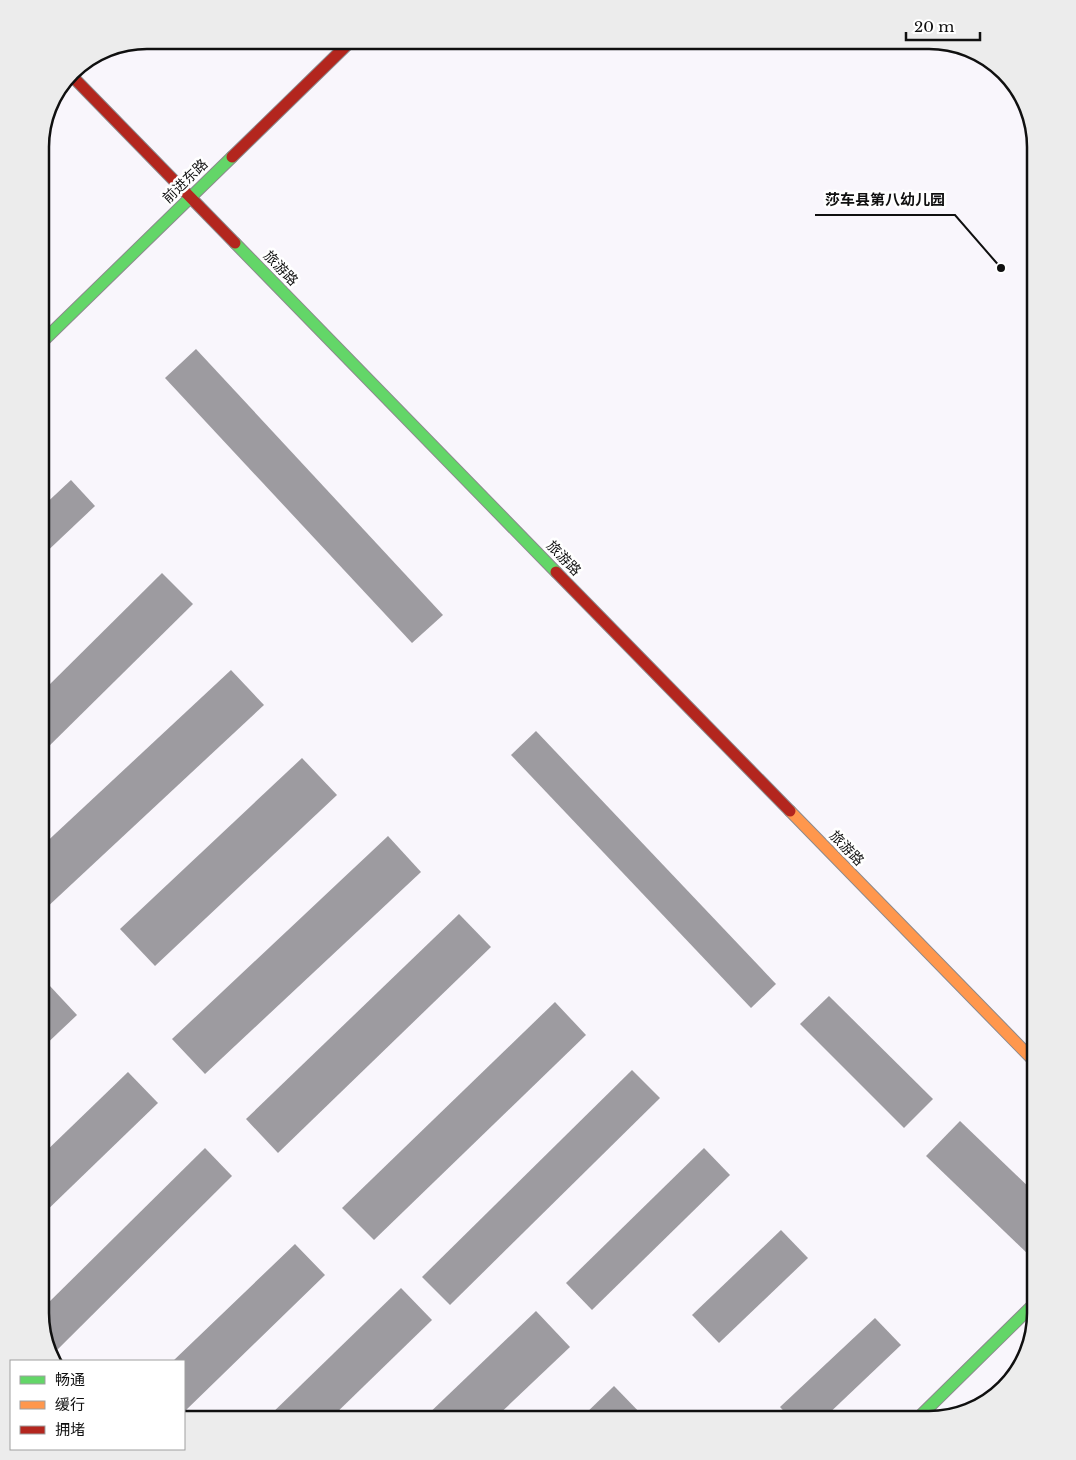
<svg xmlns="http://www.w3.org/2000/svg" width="1076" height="1460" font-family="'Libre Baskerville','Noto Sans SC',serif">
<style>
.building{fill:#9d9ba0}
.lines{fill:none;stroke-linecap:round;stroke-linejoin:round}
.fast-casing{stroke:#8c8a8d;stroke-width:13}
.slow-casing{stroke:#8c8a8d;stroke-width:13}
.jam-casing{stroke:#8c8a8d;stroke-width:13}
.fast{stroke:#63d668;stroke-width:11}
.slow{stroke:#ff974d;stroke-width:11}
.jam{stroke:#b3261e;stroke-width:11}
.labels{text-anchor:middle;stroke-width:5;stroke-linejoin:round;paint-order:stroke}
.street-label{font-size:14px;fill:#101010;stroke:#fff}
.rim{fill:none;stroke:#101010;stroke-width:2.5}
.leader{fill:none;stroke:#101010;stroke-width:2}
.callout-dot{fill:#101010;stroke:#fff;stroke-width:2}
.callout-label{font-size:15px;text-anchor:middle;font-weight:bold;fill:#101010;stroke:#fff;stroke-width:5;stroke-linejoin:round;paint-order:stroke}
</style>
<rect width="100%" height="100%" fill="#f9f6fc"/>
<!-- building -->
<g class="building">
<path d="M233,40H252L242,50Z"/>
<path d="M40,210L50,219L40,229Z"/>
<path d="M196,349L443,615L412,643L165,378Z"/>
<path d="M71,480L95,506L40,558V509Z"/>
<path d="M162,573L193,604L40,755V694Z"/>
<path d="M231,670L264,705L44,910L40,905V848Z"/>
<path d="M536,731L776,984L751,1008L511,755Z"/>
<path d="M302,758L337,795L155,966L120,929Z"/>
<path d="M388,836L421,872L205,1074L172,1039Z"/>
<path d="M459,914L491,947L278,1153L246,1119Z"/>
<path d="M49,985L77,1015L40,1050V993Z"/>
<path d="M829,996L933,1099L904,1128L800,1024Z"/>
<path d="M555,1002L586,1035L374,1240L342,1208Z"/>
<path d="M632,1070L660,1098L450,1305L422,1277Z"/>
<path d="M128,1072L158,1103L40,1217V1157Z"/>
<path d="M960,1121L1036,1194V1252L1031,1257L926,1156Z"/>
<path d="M205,1148L232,1176L51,1356L40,1311Z"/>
<path d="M704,1148L730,1175L592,1310L566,1283Z"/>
<path d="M781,1230L808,1258L719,1343L692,1315Z"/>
<path d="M295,1244L325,1275L184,1412V1361H173Z"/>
<path d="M401,1288L432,1320L329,1420H265Z"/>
<path d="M536,1311L570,1347L493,1420H422Z"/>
<path d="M875,1318L901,1345L822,1420H792L780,1407Z"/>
<path d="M614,1386L645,1418L642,1420H579Z"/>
</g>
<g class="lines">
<defs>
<g id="fast">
<path d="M235,243L556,572"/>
<path d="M40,344L232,157"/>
<path d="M916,1420L1036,1302"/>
</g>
<path id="slow" d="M790,811L1036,1063"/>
<g id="jam">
<path d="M70,74L235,243"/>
<path d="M232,157L352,40"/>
<path d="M556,572L790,811"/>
</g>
</defs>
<!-- fast casing -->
<use href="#fast" class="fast-casing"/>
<!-- slow casing -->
<use href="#slow" class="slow-casing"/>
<!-- jam casing -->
<use href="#jam" class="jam-casing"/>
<!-- fast -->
<use href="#fast" class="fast"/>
<!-- slow -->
<use href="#slow" class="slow"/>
<!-- jam -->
<use href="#jam" class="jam"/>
</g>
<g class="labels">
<!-- street labels -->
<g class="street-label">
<text transform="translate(185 181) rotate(-44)" y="5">前进东路</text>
<text transform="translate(281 268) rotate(46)" y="5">旅游路</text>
<text transform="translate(564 558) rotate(46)" y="5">旅游路</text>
<text transform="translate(847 848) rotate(46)" y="5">旅游路</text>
</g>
</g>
<!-- crop -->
<path d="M0 0H1076V1460H0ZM147 49H929A98 98 0 0 1 1027 147V1313A98 98 0 0 1 929 1411H147A98 98 0 0 1 49 1313V147A98 98 0 0 1 147 49Z" fill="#ececec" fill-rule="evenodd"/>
<path class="rim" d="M147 49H929A98 98 0 0 1 1027 147V1313A98 98 0 0 1 929 1411H147A98 98 0 0 1 49 1313V147A98 98 0 0 1 147 49Z"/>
<!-- callouts -->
<path class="leader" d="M1001 268L955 215H815"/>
<circle class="callout-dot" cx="1001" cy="268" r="5"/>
<g class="callout-label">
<text x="885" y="205">莎车县第八幼儿园</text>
</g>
<!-- legend -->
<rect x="10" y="1360" width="175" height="90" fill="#ffffff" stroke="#9f9f9f"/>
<rect x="20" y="1376" width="25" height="8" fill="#63d668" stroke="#9f9f9f"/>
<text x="55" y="1385" font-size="15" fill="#101010">畅通</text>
<rect x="20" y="1401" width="25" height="8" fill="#ff974d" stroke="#9f9f9f"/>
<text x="55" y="1410" font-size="15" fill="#101010">缓行</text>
<rect x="20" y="1426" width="25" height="8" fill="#b3261e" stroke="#9f9f9f"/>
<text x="55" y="1435" font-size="15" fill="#101010">拥堵</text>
<!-- scale -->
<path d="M906 32v8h74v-8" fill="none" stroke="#101010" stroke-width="2.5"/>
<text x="914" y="32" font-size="15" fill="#101010" stroke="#ffffff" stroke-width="4" paint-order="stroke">20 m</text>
</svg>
